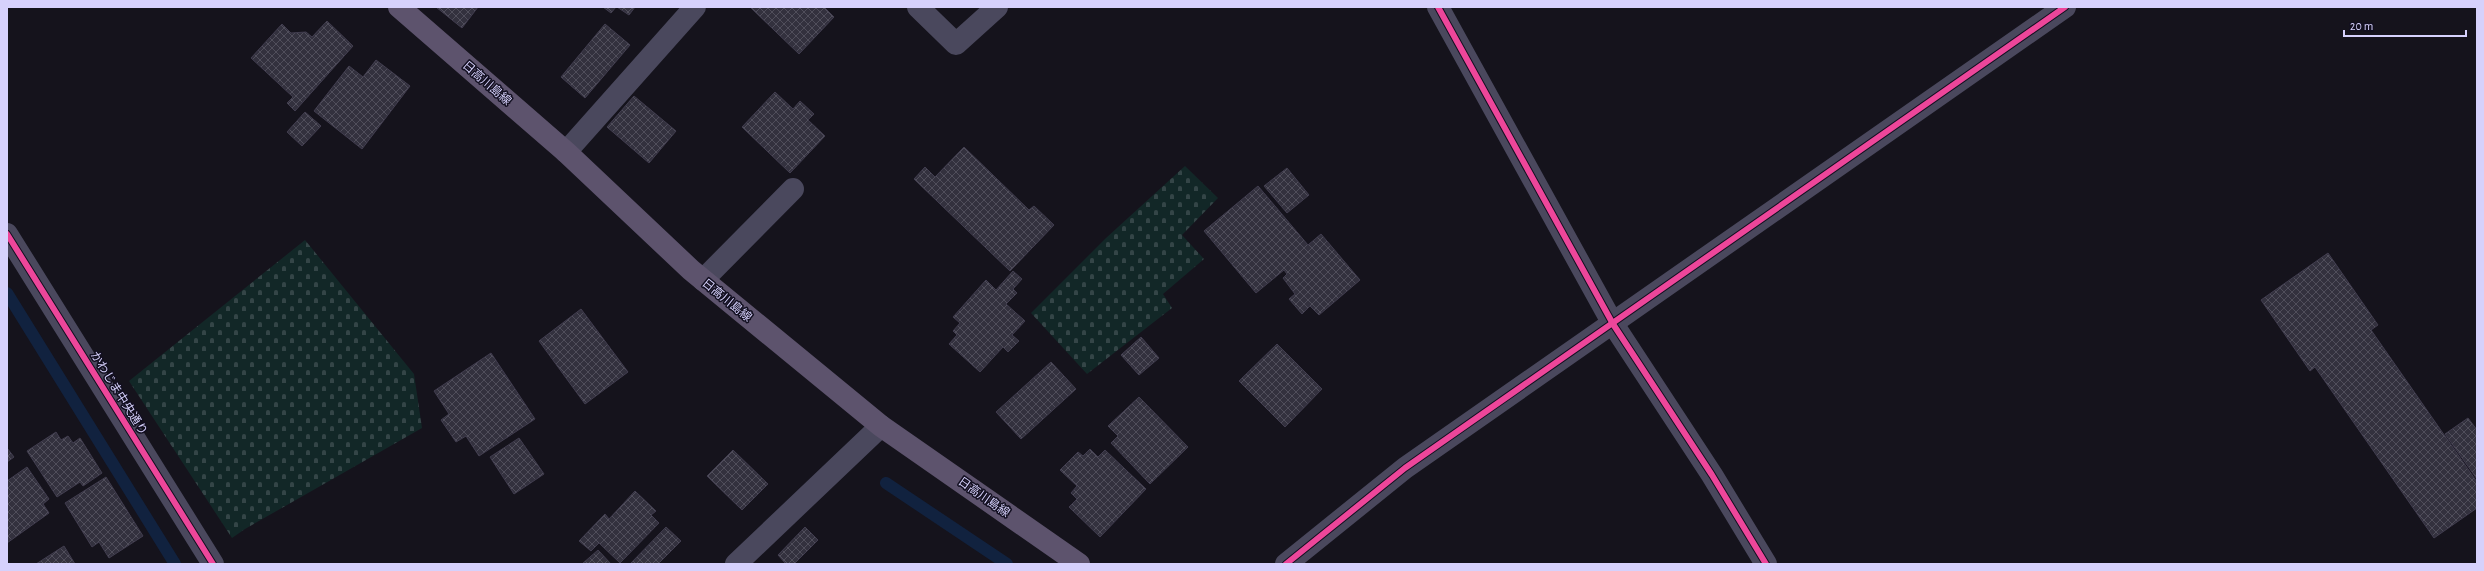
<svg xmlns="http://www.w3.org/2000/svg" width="2484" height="571" font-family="'Alegreya Sans','Noto Sans JP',sans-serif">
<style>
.cemetery{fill:url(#cemetery-stones)}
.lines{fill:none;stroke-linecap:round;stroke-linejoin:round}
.stream{stroke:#11223f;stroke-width:12}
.building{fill:url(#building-cross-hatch);stroke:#413d4f}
.service{stroke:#4a485d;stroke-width:22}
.minor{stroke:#4a485d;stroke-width:22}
.tertiary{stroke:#4a485d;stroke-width:22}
.primary{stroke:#5d536d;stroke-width:22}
.cycleway-casing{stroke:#120f20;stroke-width:8}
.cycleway{stroke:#ed469a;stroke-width:6}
.labels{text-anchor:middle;stroke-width:3;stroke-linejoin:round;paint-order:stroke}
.street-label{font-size:12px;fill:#d6d1fc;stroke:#120f20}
</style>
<defs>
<pattern id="cemetery-stones" width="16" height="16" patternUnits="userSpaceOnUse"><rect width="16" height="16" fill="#122727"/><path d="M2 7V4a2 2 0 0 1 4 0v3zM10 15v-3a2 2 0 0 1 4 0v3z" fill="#344547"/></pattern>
<pattern id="building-cross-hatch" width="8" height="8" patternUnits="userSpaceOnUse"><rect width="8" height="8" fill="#33313e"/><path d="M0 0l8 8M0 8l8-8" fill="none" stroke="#504e5b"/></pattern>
</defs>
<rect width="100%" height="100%" fill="#15131c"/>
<!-- cemetery -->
<g class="cemetery">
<path d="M1185,166L1218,198L1182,235L1204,259L1163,294L1172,308L1087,374L1031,313L1106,238Z"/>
<path d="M305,240L414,374L422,428L245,529L232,538L129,381Z"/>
</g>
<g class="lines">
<!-- stream -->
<g class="stream">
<path d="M7,293L175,564"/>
<path d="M886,483L1007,564"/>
</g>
</g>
<!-- building -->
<g class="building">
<path d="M436,7H478L462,28Z"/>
<path d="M603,7H616L611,13Z"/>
<path d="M617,7H635L629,15Z"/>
<path d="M750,7H824L834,17L799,54Z"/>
<path d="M327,21L353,46L295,111L287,103L293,97L251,58L282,24L291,33L306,32L312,37Z"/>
<path d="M605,24L630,45L585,98L561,77Z"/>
<path d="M376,60L410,86L362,149L314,111L349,66L363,77Z"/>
<path d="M775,92L793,109L800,101L814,114L808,120L825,136L790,173L742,127Z"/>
<path d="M634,96L676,131L649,163L607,127Z"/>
<path d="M305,112L321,126L302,146L287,132Z"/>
<path d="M964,147L1029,210L1034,206L1054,225L1010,271L914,179L925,167L935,177Z"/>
<path d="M1287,168L1309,195L1287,213L1264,186Z"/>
<path d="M1258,186L1308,245L1321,234L1360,280L1319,315L1310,306L1302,314L1289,299L1295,294L1283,278L1287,274L1284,270L1256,293L1204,231Z"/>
<path d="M2328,253L2378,325L2371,330L2477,482V508L2434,538L2315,367L2310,371L2261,300Z"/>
<path d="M1013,271L1022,279L1013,289L1017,293L1006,304L1025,321L1012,335L1019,341L1008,352L1003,347L980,372L949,344L957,335L953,331L960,323L953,317L986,280L996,290Z"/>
<path d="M581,309L628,372L585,404L539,341Z"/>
<path d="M1141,337L1159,358L1139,375L1121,355Z"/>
<path d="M1277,344L1322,389L1285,427L1239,381Z"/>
<path d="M491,353L535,419L479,456L466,436L456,442L441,420L449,414L434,391Z"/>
<path d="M1051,362L1076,389L1021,439L996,412Z"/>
<path d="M1139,397L1188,447L1150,484L1111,443L1118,436L1108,426Z"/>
<path d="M2468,418L2477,430V479L2445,434Z"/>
<path d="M56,432L61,440L68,436L73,443L80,438L102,473L83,486L80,482L57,497L27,451Z"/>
<path d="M519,438L544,474L514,494L490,457Z"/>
<path d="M7,448L14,457L7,462Z"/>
<path d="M1090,449L1098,457L1105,450L1146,489L1100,537L1069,507L1077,499L1071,493L1077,486L1060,470L1078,452L1083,456Z"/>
<path d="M733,450L768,484L742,510L707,476Z"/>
<path d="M27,467L49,499L43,504L49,513L7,543V481Z"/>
<path d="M106,477L143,536L109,558L99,542L92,547L65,503Z"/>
<path d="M635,491L656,511L651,515L659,523L620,563L599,543L591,551L579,541L605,514L609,519Z"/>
<path d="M666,527L681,541L658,564H630Z"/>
<path d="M805,527L818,540L794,564H786L778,555Z"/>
<path d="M64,546L75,564H36Z"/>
<path d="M598,550L611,564H582Z"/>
</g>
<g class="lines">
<!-- service -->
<g class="service">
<path d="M918,7L956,44L997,7"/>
<path d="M703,280L793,189"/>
</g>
<!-- minor -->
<g class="minor">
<path d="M1438,7L1613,324L1712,475L1766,564"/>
<path d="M566,152L695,7"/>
<path d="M736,564L881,426"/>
<path d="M1286,564L1405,468L2065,7"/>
</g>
<!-- tertiary -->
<path class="tertiary" d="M7,234L213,564"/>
<!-- primary -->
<path class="primary" d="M399,7L566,152L691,270L881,426L1079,564"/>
<defs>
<g id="cycleway">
<path d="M1438,7L1613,324L1712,475L1766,564"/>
<path d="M7,234L213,564"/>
<path d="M1286,564L1405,468L2065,7"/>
</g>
</defs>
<!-- cycleway casing -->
<use href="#cycleway" class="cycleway-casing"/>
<!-- cycleway -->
<use href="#cycleway" class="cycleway"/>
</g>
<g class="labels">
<!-- street labels -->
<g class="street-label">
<text transform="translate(487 83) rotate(41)" y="4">日高川島線</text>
<text transform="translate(727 300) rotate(39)" y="4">日高川島線</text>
<text transform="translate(119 393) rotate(58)" y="4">かわじま中央通り</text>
<text transform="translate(984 497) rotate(35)" y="4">日高川島線</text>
</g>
</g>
<!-- border -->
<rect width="2484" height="571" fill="none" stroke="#d6d1fc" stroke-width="16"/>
<!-- scale -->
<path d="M2344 30v6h122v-6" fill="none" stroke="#d6d1fc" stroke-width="2"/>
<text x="2350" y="30" font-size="12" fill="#d6d1fc" stroke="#120f20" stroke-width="3" paint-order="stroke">20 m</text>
</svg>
